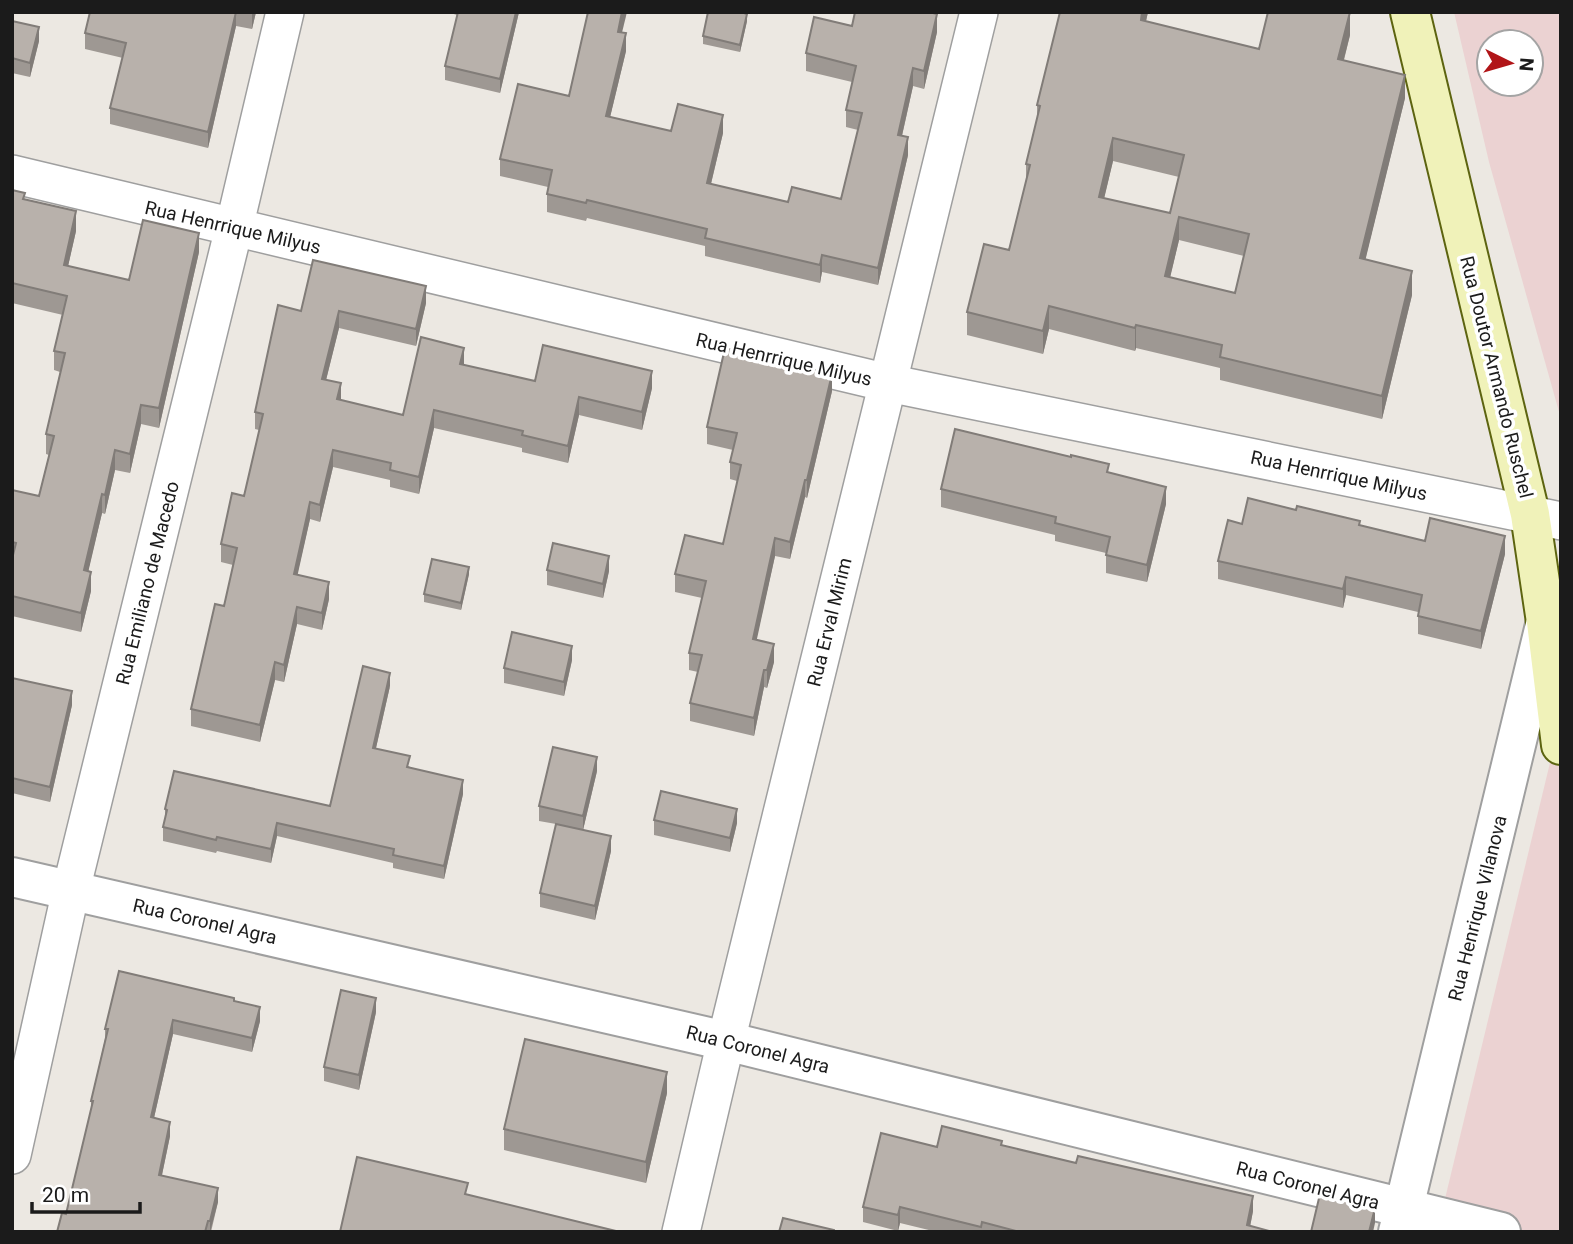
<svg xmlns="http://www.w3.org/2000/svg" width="1573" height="1244" font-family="Roboto,sans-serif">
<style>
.commercial{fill:#ebd2d2;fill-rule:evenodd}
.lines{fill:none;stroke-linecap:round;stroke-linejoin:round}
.minor-casing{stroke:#9f9f9f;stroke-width:40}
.tertiary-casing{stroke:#9f9f9f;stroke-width:42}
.secondary-casing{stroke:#5d6410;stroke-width:42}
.minor{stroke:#fff;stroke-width:37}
.tertiary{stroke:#fff;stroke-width:38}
.secondary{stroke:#f0f2b9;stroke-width:38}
.wall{fill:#9e9893;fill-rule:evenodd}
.shaded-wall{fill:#817c78}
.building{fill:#b8b1ab;stroke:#817c78;stroke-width:2;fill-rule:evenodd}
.labels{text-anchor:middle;stroke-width:7;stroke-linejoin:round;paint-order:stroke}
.street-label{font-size:19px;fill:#1b1b1b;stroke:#fff}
</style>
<rect width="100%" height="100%" fill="#ece8e2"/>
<!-- commercial -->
<g class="commercial">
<path d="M1454,12H1561V419L1489,162ZM1489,42H1531V84H1489Z"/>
<path d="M1561,717V1232H1437Z"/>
</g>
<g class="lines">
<defs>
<g id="minor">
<path d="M12,174L888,383L1561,521"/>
<path d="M12,1155L71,890L234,228L285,12"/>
<path d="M681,1232L726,1041L979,12"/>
</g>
<g id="tertiary">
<path d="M12,877L726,1041L1501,1232"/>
<path d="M1398,1232L1545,625"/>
</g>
<path id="secondary" d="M1410,12L1530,514L1546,622L1561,745"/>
</defs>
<!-- minor casing -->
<use href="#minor" class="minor-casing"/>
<!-- tertiary casing -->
<use href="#tertiary" class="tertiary-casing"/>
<!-- secondary casing -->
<use href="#secondary" class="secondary-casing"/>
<!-- minor -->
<use href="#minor" class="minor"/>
<!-- tertiary -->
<use href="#tertiary" class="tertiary"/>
<!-- secondary -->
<use href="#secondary" class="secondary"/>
</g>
<!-- wall -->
<g class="wall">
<path d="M90,12H256L252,29L236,26L208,148L110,124V108L123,58L85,49V33Z"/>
<path d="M447,12H519L500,93L445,80V66L457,15Z"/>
<path d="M1060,12H1148L1146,21L1259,49L1350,35L1344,60L1405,98L1365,260L1412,295L1382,419L1220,380V368L1136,348L1135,351L1049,329L1043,354L967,335V312L1009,250L1026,183V164L1037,120V105ZM1113,161L1179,177L1170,213L1104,198ZM1179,240L1244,256L1235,293L1170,277Z"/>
<path d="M12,21L39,41L30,77L12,73Z"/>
<path d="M747,21L740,52L703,44V36Z"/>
<path d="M852,26L937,32L924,89L913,86L902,136L908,155L878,285L822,272L820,283L705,256V246L587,218L586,221L547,212V194L548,187L500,176V159L569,96L622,32L626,51L610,117L671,131L723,133L711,184L788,202L841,199L858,130L846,127V110L852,82L806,71V53Z"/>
<path d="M12,190L25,199L76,231L68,266L129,280L199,252L159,428L141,424L130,473L115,470L105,514L102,513L88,571L91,591L81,632L12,616V490L39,496L49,455L46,454V434L60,372L54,370V351L63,315L12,303Z"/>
<path d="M426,303L416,346L339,328L326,380L341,400L403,415L464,365L535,381L652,388L642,430L579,415L568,463L522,452V448L434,428L419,494L390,487V480L333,467L320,522L310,519L297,575L329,599L322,630L297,624L284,682L275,680L260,742L191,726V709L224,606L233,565L221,562V544L244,496L259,430L255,429V412L301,311Z"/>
<path d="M832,391L807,498L805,497L790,559L775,556L756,640L774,662L767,688L764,687L754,736L690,721V703L698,672L689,670V653L702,598L675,592V574L723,544L737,481L730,479V462L733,450L707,444V427Z"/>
<path d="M1109,473L1166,504L1147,582L1106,573V553L1055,541V535L941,507V489Z"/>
<path d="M1242,524L1360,525L1425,541L1505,554L1481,649L1418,634V612L1346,595L1343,608L1218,579V561Z"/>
<path d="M547,570L609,571L603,598L547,585Z"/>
<path d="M469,574L461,610L424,602V594Z"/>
<path d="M572,660L564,696L504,683V668Z"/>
<path d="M12,678L72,705L50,802L12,793Z"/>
<path d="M390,686L376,748L410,767L463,794L444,879L393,868V863L277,836L271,863L217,851L216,853L163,841V827L165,818V809L330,806Z"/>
<path d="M597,771L583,830L611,851L595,920L540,907V893L556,824L539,821V806Z"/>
<path d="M654,820L737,823L730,852L654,835Z"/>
<path d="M234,1001L260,1021L252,1052L173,1034L154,1118L170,1136L162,1175L218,1202L211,1232H57L66,1214L91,1109V1101L105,1039V1029Z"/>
<path d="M376,1012L359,1090L324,1081V1067Z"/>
<path d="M667,1093L646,1183L504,1150V1129Z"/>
<path d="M1002,1145L1253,1211L1250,1226L1273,1232H937L900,1223L898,1231L863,1222V1207L937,1147Z"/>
</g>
<!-- shaded-wall -->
<g class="shaded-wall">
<path d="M236,12V26L208,148V132Z"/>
<path d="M252,12H256L252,29Z"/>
<path d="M516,12H519L500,93V79Z"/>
<path d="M622,12H627L618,49V32Z"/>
<path d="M1142,12H1148L1141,43V20Z"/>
<path d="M1350,12V35L1338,82V59Z"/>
<path d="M747,14V21L740,52V45Z"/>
<path d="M937,14V32L924,89V71Z"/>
<path d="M39,27V41L30,77V63Z"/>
<path d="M626,33V51L606,134V116Z"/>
<path d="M913,68V86L898,153V135Z"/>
<path d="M1405,75V98L1360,282V258Z"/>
<path d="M723,115V133L707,200V183Z"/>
<path d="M908,137V155L878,285V268Z"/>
<path d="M1113,138V161L1099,220V197Z"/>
<path d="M76,211V231L64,284V265Z"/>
<path d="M1179,217V240L1165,299V276Z"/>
<path d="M199,233V252L159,428V408Z"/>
<path d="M822,255V272L820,283V265Z"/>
<path d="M1412,271V295L1382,419V396Z"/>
<path d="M426,286V303L416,346V329Z"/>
<path d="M1049,306V329L1043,354V331Z"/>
<path d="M339,311V328L322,396V379Z"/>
<path d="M1136,325V348L1135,351V328Z"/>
<path d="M464,348V365L460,364Z"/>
<path d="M652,371V388L642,430V412Z"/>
<path d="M832,374V391L807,498V480Z"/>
<path d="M341,383V401L337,399Z"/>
<path d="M579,397V415L568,463V446Z"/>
<path d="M141,405V424L130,473V454Z"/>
<path d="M434,410V428L419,494V477Z"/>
<path d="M115,450V470L105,514V495Z"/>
<path d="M333,450V467L320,522V505Z"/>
<path d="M805,480V497L790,559V542Z"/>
<path d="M1166,487V504L1147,582V565Z"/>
<path d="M102,494V513L84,590V570Z"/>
<path d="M310,502V519L294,591V574Z"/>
<path d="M1505,536V554L1481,649V631Z"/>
<path d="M775,538V556L753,657V639Z"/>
<path d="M609,556V571L603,598V584Z"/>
<path d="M469,567V574L461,610V603Z"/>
<path d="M91,572V591L81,632V613Z"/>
<path d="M1346,577V595L1343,608V589Z"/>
<path d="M329,582V599L322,630V613Z"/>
<path d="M297,607V624L284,682V665Z"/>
<path d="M774,644V662L767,688V670Z"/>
<path d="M572,646V660L564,696V682Z"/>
<path d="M275,662V680L260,742V725Z"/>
<path d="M764,670V687L754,736V718Z"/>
<path d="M390,673V686L373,761V748Z"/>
<path d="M72,691V705L50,802V787Z"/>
<path d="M597,757V771L583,830V816Z"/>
<path d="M463,780V794L444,879V866Z"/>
<path d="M737,809V823L730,852V838Z"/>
<path d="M277,823V836L271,863V849Z"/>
<path d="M611,836V851L595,920V906Z"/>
<path d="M376,998V1012L359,1090V1075Z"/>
<path d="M260,1007V1021L252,1052V1038Z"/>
<path d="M173,1020V1034L151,1131V1117Z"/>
<path d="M667,1072V1093L646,1183V1162Z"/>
<path d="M170,1122V1136L159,1189V1175Z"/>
<path d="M218,1188V1202L210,1232V1221Z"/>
<path d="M1253,1196V1211L1249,1232L1247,1225Z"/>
<path d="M900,1207V1223L898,1231V1215Z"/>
<path d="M1375,1208V1223L1373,1232H1369Z"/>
</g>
<!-- building -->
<g class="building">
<path d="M90,12H236L208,132L110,108L126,43L85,33Z"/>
<path d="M458,12H516L500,79L445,66Z"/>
<path d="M588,12H622L618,32L626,33L606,116L671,131L678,104L723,115L707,183L788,202L792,187L841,199L862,113L846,110L856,66L806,53L814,17L852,26L855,12H929L937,14L924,71L913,68L898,135L908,137L878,268L822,255L820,265L705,238L707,229L587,200L586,203L547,194L552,170L500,159L518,84L569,96Z"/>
<path d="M708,12H741L747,14L740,45L703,36Z"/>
<path d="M1060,12H1142L1141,20L1259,49L1268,12H1350L1338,59L1405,75L1360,258L1412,271L1382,396L1220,357L1222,345L1136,325L1135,328L1049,306L1043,331L967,312L984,244L1009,250L1030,165L1026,164L1040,106L1037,105ZM1113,138L1184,155L1170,213L1099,197ZM1179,217L1249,234L1235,293L1165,276Z"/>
<path d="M12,21L39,27L30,63L12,58Z"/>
<path d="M12,190L25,193L23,199L76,211L64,265L129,280L143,220L199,233L159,408L141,405L130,454L115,450L105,495L102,494L84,570L91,572L81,613L12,596V559L16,543L12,542V490L39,496L54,436L46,434L65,353L54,351L67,296L12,283Z"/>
<path d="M313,260L426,286L416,329L339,311L322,379L341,383L337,399L403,415L421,337L464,348L460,364L535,381L543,345L652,371L642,412L579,397L568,446L522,435L523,431L434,410L419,477L390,470L391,463L333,450L320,505L310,502L294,574L329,582L322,613L297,607L284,665L275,662L260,725L191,709L215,604L224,606L237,548L221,544L232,493L244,496L263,414L255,412L278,305L301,311Z"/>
<path d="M725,348L832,374L807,480H805L790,542L775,538L753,639L774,644L767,670H764L754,718L690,703L702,655L689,653L706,581L675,574L685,535L723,544L741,465L730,462L737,433L707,427Z"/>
<path d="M955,429L1071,457V455L1109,464L1107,472L1166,487L1147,565L1106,555L1110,537L1055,523L1056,517L941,489Z"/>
<path d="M1248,498L1296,510L1297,506L1360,521L1359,525L1425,541L1430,518L1505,536L1481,631L1418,616L1422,595L1346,577L1343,589L1218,561L1228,520L1242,524Z"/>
<path d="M553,543L609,556L603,584L547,570Z"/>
<path d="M432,559L469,567L461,603L424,594Z"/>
<path d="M512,632L572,646L564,682L504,668Z"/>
<path d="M363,666L390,673L373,748L410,756L407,767L463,780L444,866L393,855L394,849L277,823L271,849L217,837L216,840L163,827L167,810L165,809L174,771L330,806Z"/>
<path d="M12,678L72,691L50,787L12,778Z"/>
<path d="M553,747L597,757L583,816L539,806Z"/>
<path d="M661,791L737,809L730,838L654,820Z"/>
<path d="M556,824L611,836L595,906L540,893Z"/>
<path d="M119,971L234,998V1001L260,1007L252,1038L173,1020L151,1117L170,1122L159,1175L218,1188L210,1221H208L205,1232H57L62,1213L66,1214L93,1101H91L108,1029H105Z"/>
<path d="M341,990L376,998L359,1075L324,1067Z"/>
<path d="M525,1039L667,1072L646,1162L504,1129Z"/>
<path d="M942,1126L1002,1141L1001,1145L1076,1163L1078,1156L1253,1196L1247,1225L1273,1232H1020L982,1222L981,1227L900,1207L898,1215L863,1207L881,1133L937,1147Z"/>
<path d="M357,1157L468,1183L465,1194L620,1232H340Z"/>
<path d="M1320,1194L1375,1208L1369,1232H1311Z"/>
<path d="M783,1218L834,1230V1232H779Z"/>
</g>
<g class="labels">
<!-- street labels -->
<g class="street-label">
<text transform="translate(233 227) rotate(13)" y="7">Rua Henrrique Milyus</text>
<text transform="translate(784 359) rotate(13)" y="7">Rua Henrrique Milyus</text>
<text transform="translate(1497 377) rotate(76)" y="7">Rua Doutor Armando Ruschel</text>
<text transform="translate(1339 475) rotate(12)" y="7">Rua Henrrique Milyus</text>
<text transform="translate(147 583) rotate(-76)" y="7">Rua Emiliano de Macedo</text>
<text transform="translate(829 622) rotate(-76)" y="7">Rua Erval Mirim</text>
<text transform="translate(1477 908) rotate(-76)" y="7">Rua Henrique Vilanova</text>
<text transform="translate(205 921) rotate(13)" y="7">Rua Coronel Agra</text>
<text transform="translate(758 1049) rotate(14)" y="7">Rua Coronel Agra</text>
<text transform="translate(1308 1185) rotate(14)" y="7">Rua Coronel Agra</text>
</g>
</g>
<!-- border -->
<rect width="1573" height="1244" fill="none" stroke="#1b1b1b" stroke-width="28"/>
<!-- north arrow -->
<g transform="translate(1510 63) rotate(95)"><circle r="33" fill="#ffffff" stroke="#a4a4a4" stroke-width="2"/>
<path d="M0-5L12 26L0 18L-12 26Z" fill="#b11518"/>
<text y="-10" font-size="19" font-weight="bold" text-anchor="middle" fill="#1b1b1b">N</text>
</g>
<!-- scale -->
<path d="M32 1202v10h108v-10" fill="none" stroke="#1b1b1b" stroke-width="3.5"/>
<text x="42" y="1202" font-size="21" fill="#1b1b1b" stroke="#ffffff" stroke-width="5" paint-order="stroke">20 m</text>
</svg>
